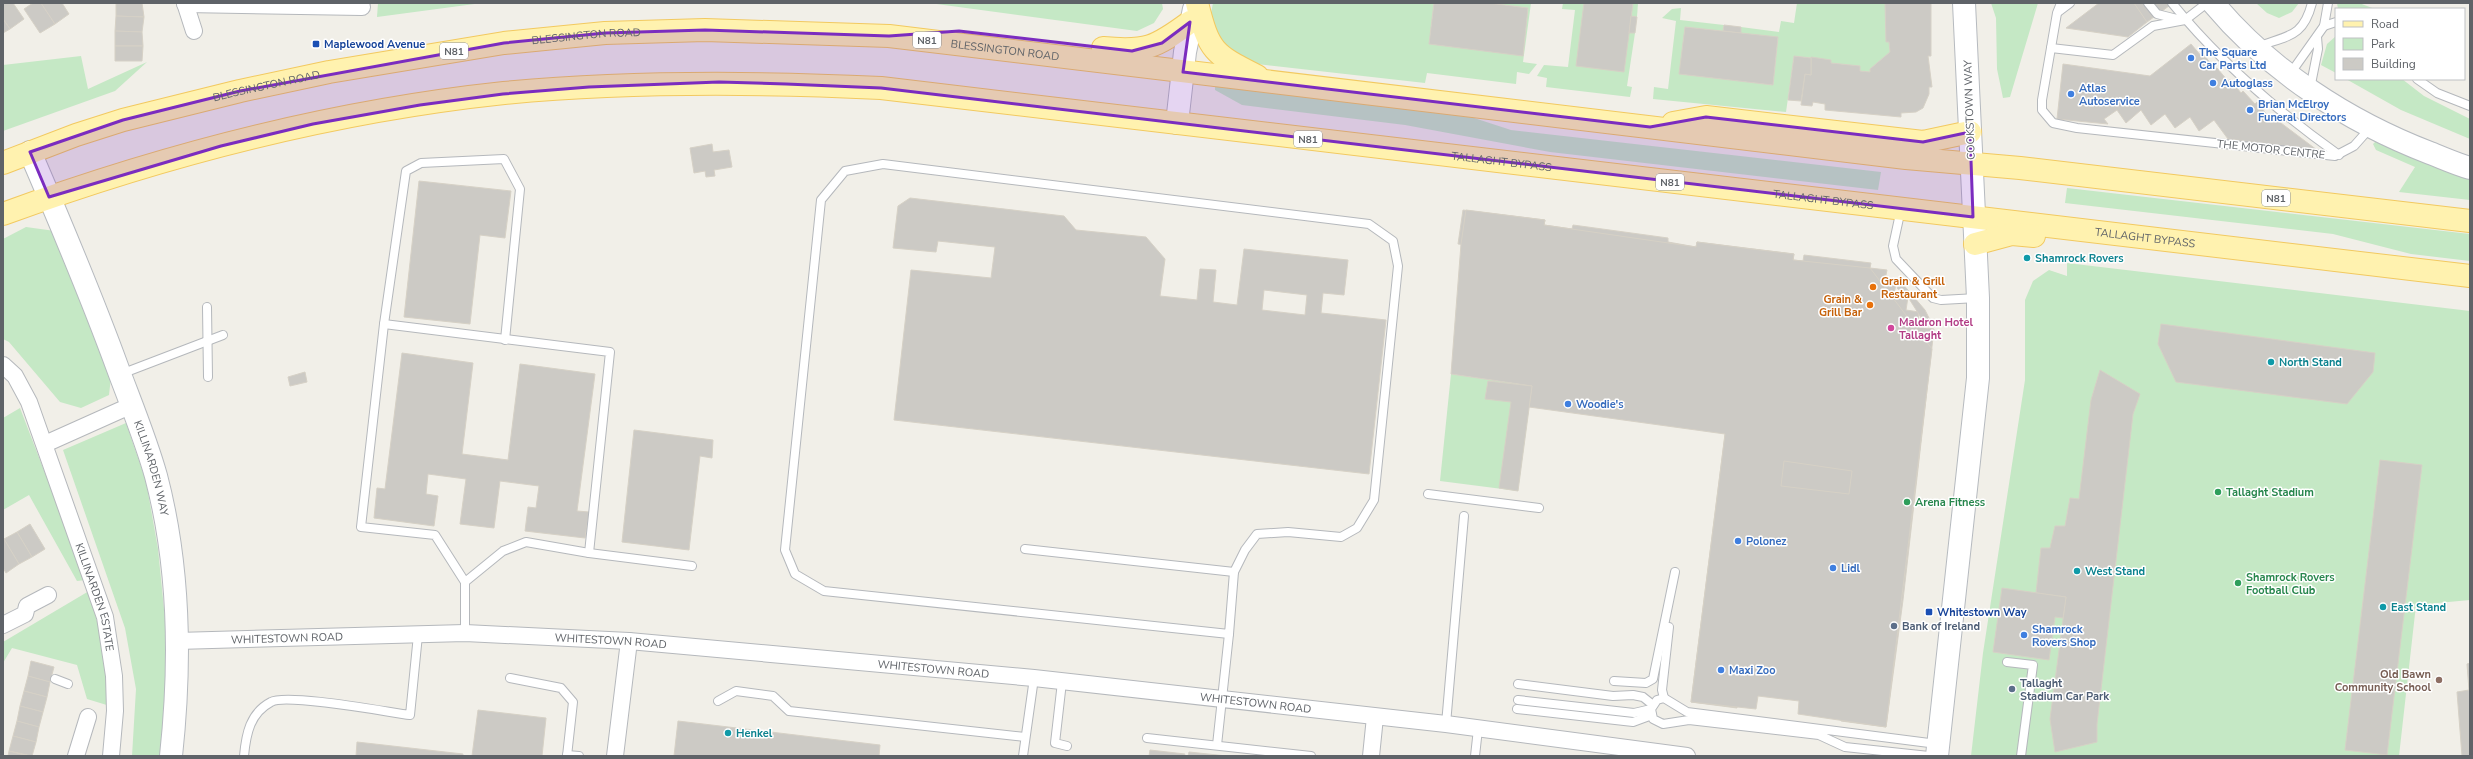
<svg xmlns="http://www.w3.org/2000/svg" width="2473" height="759" font-family="'Nunito Sans',sans-serif">
<style>
.green{fill:#c5e8c5}
.building{fill:#cccac5;stroke:#d6d1c6;fill-rule:evenodd}
.lines{fill:none;stroke-linecap:round;stroke-linejoin:round}
.lane-casing{stroke:#b5b8bc;stroke-width:10}
.street-casing{stroke:#b5b8bc;stroke-width:18}
.secondary-casing{stroke:#b6babf;stroke-width:24}
.primary-casing{stroke:#f2c960;stroke-width:24}
.lane{stroke:#fff;stroke-width:8}
.street{stroke:#fff;stroke-width:16}
.secondary{stroke:#fff;stroke-width:22}
.primary{stroke:#fff2af;stroke-width:22}
.marked{fill:#7b2cbf;fill-opacity:0.2;stroke:#7b2cbf;stroke-width:3;stroke-linejoin:round}
.transit-dot{fill:#1a4fb4;stroke:#fff;stroke-width:1.5}
.shop-dot{fill:#3f7fe0;stroke:#fff;stroke-width:1.5}
.culture-dot{fill:#0f9aa8;stroke:#fff;stroke-width:1.5}
.food-dot{fill:#e8710a;stroke:#fff;stroke-width:1.5}
.hotel-dot{fill:#d1479c;stroke:#fff;stroke-width:1.5}
.leisure-dot{fill:#2e9e5b;stroke:#fff;stroke-width:1.5}
.service-dot{fill:#5c6f8a;stroke:#fff;stroke-width:1.5}
.education-dot{fill:#8d6e63;stroke:#fff;stroke-width:1.5}
.labels{text-anchor:middle;stroke-width:3;stroke-linejoin:round;paint-order:stroke}
.shield{fill:#fff;stroke:#8f9295;stroke-width:1}
.shield-label{font-size:10px;font-weight:bold;fill:#5f6368}
.street-label{font-size:11px;fill:#5f6368;stroke:#fff}
.transit-label{font-size:11px;font-weight:bold;fill:#164399;stroke:#fff;text-anchor:start}
.shop-label{font-size:11px;font-weight:bold;fill:#366cbe;stroke:#fff;text-anchor:start}
.culture-label{font-size:11px;font-weight:bold;fill:#0d838f;stroke:#fff;text-anchor:start}
.food-label{font-size:11px;font-weight:bold;fill:#c56008;stroke:#fff;text-anchor:start}
.hotel-label{font-size:11px;font-weight:bold;fill:#b23c85;stroke:#fff;text-anchor:start}
.leisure-label{font-size:11px;font-weight:bold;fill:#27864d;stroke:#fff;text-anchor:start}
.service-label{font-size:11px;font-weight:bold;fill:#4e5e75;stroke:#fff;text-anchor:start}
.education-label{font-size:11px;font-weight:bold;fill:#785e54;stroke:#fff;text-anchor:end}
</style>
<rect width="100%" height="100%" fill="#f1efe8"/>
<!-- green -->
<g class="green">
<path d="M378,3H482L377,17Z"/>
<path d="M929,3H1162L1163,9L1154,23L1137,31Z"/>
<path d="M1213,3H1434L1429,44L1522,55L1528,8L1490,3H1531L1523,62L1537,64L1529,74L1517,72L1516,84L1427,73L1425,83L1257,64L1225,52L1210,18Z"/>
<path d="M1563,3H1584L1629,33H1635L1627,86L1632,87L1630,97L1546,87L1547,78L1537,76L1544,65L1568,67L1575,10L1562,9Z"/>
<path d="M1633,3H1638L1637,17L1631,16Z"/>
<path d="M1797,3H1885L1886,41L1889,42L1890,52L1870,69V72L1860,71V66L1831,63V60L1794,56L1786,112L1653,99L1654,87L1668,89L1676,21L1662,18L1672,9L1681,8L1680,20L1724,25L1723,31L1685,27L1680,74L1773,85L1778,38L1741,33V27L1779,32L1781,21L1794,23Z"/>
<path d="M1991,3H2038L2010,97L2003,98L1997,69L1996,18Z"/>
<path d="M2256,3H2299L2292,12L2279,18L2267,13Z"/>
<path d="M2337,3H2359L2375,9H2338Z"/>
<path d="M2336,36V73L2321,65L2327,44Z"/>
<path d="M81,56L88,89L147,62L115,91L3,131V65Z"/>
<path d="M2346,79H2402L2424,96L2470,119V139L2401,110Z"/>
<path d="M1215,86L1468,116L1511,130L1881,172L1878,190L1550,152L1405,125L1242,105L1215,90Z"/>
<path d="M2376,141L2470,179V200L2399,192L2415,167L2376,150L2373,144Z"/>
<path d="M2067,188L2470,234V261L2411,254L2333,234L2065,203Z"/>
<path d="M26,227L55,231L111,377L109,395L81,408L60,402L9,342L3,339V239Z"/>
<path d="M2067,263L2470,311V600L2416,605L2399,756H1971L1983,653L2025,380V300L2033,281L2049,270L2067,276Z"/>
<path d="M1451,374L1532,386L1518,491L1440,481Z"/>
<path d="M20,408L86,580L77,581L29,495L3,510V418Z"/>
<path d="M126,423L146,481L158,549L168,649L166,756H132L136,689L125,628L63,450Z"/>
<path d="M89,591L99,629L110,706L87,699L77,665L12,648L3,663V642Z"/>
</g>
<!-- building -->
<g class="building">
<path d="M3,3H13L24,19L10,29L3,19Z"/>
<path d="M33,3H41L55,24L40,33L24,9Z"/>
<path d="M41,3H62L69,14L55,24Z"/>
<path d="M116,3H142L144,17L116,16Z"/>
<path d="M1434,3H1489L1528,8L1523,56L1429,44Z"/>
<path d="M1584,3H1633L1624,72L1576,66Z"/>
<path d="M1885,3H1931V56H1928L1932,87H1929V94L1923,108L1916,112L1901,113V117L1825,110V104L1813,102L1812,106L1801,105L1805,74L1811,75V57L1831,60V63L1860,66V71L1870,72V69L1890,52L1889,42H1886Z"/>
<path d="M2099,3H2134L2147,22L2128,37L2066,28Z"/>
<path d="M2134,3H2173L2147,22Z"/>
<path d="M116,16L144,17L142,32L115,31Z"/>
<path d="M1631,16L1637,17L1635,33H1629Z"/>
<path d="M3,19L10,29L3,33Z"/>
<path d="M1724,25L1741,27V33L1723,31Z"/>
<path d="M1685,27L1778,37L1773,85L1679,74Z"/>
<path d="M115,31L142,32L143,46H115Z"/>
<path d="M2191,44L2202,57L2204,55L2215,69L2217,68L2228,81L2230,79L2241,93L2243,91L2255,104L2257,102L2268,116L2269,114L2317,150L2228,139L2214,120L2199,131L2190,117L2175,128L2165,114L2151,125L2141,110L2126,123L2117,110L2104,119L2108,124L2057,119L2063,64L2150,76Z"/>
<path d="M115,46H143L142,61H115Z"/>
<path d="M1794,56L1811,58V75L1805,74L1801,101L1788,100Z"/>
<path d="M712,144L713,152L729,150L732,167L714,170L715,176L706,177L705,171L694,173L690,148Z"/>
<path d="M419,181L511,191L505,238L480,235L470,324L404,317Z"/>
<path d="M910,198L1064,216L1076,230L1146,237L1165,259L1160,296L1197,300L1200,269L1216,270L1213,302L1237,305L1244,249L1348,260L1344,295L1323,293L1321,313L1386,320L1369,474L894,420L911,270L991,278L995,247L938,241L936,252L893,248L898,206ZM1264,290L1307,295L1305,315L1262,310Z"/>
<path d="M1463,210L1545,220L1544,225L1572,229L1573,225L1668,238V242L1696,247L1697,242L1794,254L1793,260L1803,261L1804,255L1871,263L1870,268L1887,270L1885,280L1897,279L1894,294L1908,297L1906,310L1919,312L1917,327L1934,329L1903,600L1886,727L1841,721L1845,691L1740,680L1737,708L1691,702L1744,286L1731,284V276L1715,275V270L1695,268L1697,252L1679,249L1672,273L1665,272L1647,415L1595,407L1611,269L1589,260V254L1568,250L1569,237L1555,236L1547,259L1546,270L1531,269L1517,370L1475,364L1480,332L1471,326L1473,307L1481,308L1487,260L1482,259L1483,247L1458,244ZM1804,264L1808,265L1803,305L1867,314L1858,376L1880,381L1850,634L1748,620L1789,288H1798Z"/>
<path d="M1466,210L1545,220L1544,225L1696,247L1697,242L1744,248L1794,254L1793,260L1870,268L1932,349L1886,727L1798,714L1799,701L1758,696L1756,709L1691,702L1725,434L1529,407L1532,386L1451,374L1461,244Z"/>
<path d="M1901,282L1925,310L1930,320L1925,324L1908,297L1897,288Z"/>
<path d="M2161,324L2375,353L2373,372L2347,404L2176,382L2158,344Z"/>
<path d="M402,353L473,363L462,454L508,460L520,364L595,374L577,511L589,512L585,538L525,531L528,507L536,508L539,486L500,481L494,528L460,524L466,479L428,474L426,494L438,496L434,526L374,518L377,488L385,489Z"/>
<path d="M2100,370L2140,394L2133,414L2097,724V742L2055,752L2050,719L2066,597L2036,593L2041,548H2050L2055,526H2065L2070,498L2079,499L2091,400Z"/>
<path d="M305,372L307,382L290,386L288,377Z"/>
<path d="M1488,381L1532,386L1518,491L1499,488L1511,402L1485,399Z"/>
<path d="M634,430L713,440L712,458L700,456L689,550L622,542Z"/>
<path d="M2380,460L2422,465L2387,755L2345,750Z"/>
<path d="M1784,461L1852,471L1849,494L1781,486Z"/>
<path d="M30,524L45,549L32,557L17,532Z"/>
<path d="M17,532L32,557L19,564L4,539Z"/>
<path d="M4,539L19,564L6,573L3,568Z"/>
<path d="M2002,588L2066,597L2063,618L2055,617L2049,660L1993,652Z"/>
<path d="M31,661L54,667L50,682L28,676Z"/>
<path d="M2470,663V756H2462L2457,692L2469,690L2467,664Z"/>
<path d="M28,676L50,682L47,697L24,691Z"/>
<path d="M24,691L47,697L43,712L20,706Z"/>
<path d="M20,706L43,712L39,727L17,721Z"/>
<path d="M478,710L546,718L542,756H472Z"/>
<path d="M17,721L39,727L36,742L13,736Z"/>
<path d="M678,721L880,745L879,756H674Z"/>
<path d="M13,736L36,742L32,756L9,751Z"/>
<path d="M357,742L463,754V756H356Z"/>
<path d="M1150,750L1185,754L1184,756H1149Z"/>
<path d="M9,751L28,756H8Z"/>
<path d="M1189,752L1227,756H1188Z"/>
</g>
<g class="lines">
<defs>
<g id="lane">
<path d="M2061,3L2057,13L2042,100V110L2053,123L2077,128L2335,156L2354,146L2370,128"/>
<path d="M2148,3L2157,14L2177,19"/>
<path d="M2172,3C2220,62 2277,111 2339,155"/>
<path d="M2058,12L2070,3"/>
<path d="M2324,26L2336,22"/>
<path d="M2257,47C2288,35 2303,38 2312,3"/>
<path d="M2051,48L2113,55L2153,26L2185,20L2207,3"/>
<path d="M2290,74L2324,26L2328,3"/>
<path d="M2417,79L2437,93L2470,106"/>
<path d="M2310,89L2318,49L2317,37"/>
<path d="M883,164L1369,224L1393,241L1398,266L1374,500L1357,528L1341,537L1288,532L1257,534L1245,550L1234,572L1229,634L824,591L795,574L785,550L821,200L845,171Z"/>
<path d="M1901,209L1893,246L1896,259L1933,298L1941,300L1977,298"/>
<path d="M207,307L208,377"/>
<path d="M384,324L610,352L589,553"/>
<path d="M121,374L223,335"/>
<path d="M1428,494L1539,508"/>
<path d="M1025,549L1234,572"/>
<path d="M465,582L503,551L526,542L589,553L692,566"/>
<path d="M465,633V582L435,535L361,527L384,324L406,171L421,163L504,159L520,189L505,340"/>
<path d="M2007,662L2033,665L2021,756"/>
<path d="M510,678L561,688L573,702L567,756"/>
<path d="M55,679L68,684"/>
<path d="M1614,681L1646,683L1653,679L1675,572"/>
<path d="M1062,682L1055,743L1067,746"/>
<path d="M1518,684L1613,696L1633,695L1643,697L1653,705"/>
<path d="M1664,698L1662,690L1669,627"/>
<path d="M1518,700L1634,713L1651,709"/>
<path d="M718,701L736,691L773,696L789,711L1025,737"/>
<path d="M1517,709L1633,722L1652,715"/>
<path d="M1446,724L1464,516"/>
<path d="M1147,738L1311,756"/>
<path d="M1217,745L1229,634"/>
<path d="M567,755L579,756"/>
<path d="M244,756C246,734 250,713 271,702C286,693 387,712 410,715L418,635"/>
<path d="M1023,756L1034,678"/>
<path d="M1475,756L1478,729"/>
<path d="M1929,756L1845,747L1819,735L1689,720L1663,724L1653,719L1651,709L1657,700L1664,698L1687,712L1937,744"/>
</g>
<g id="street">
<path d="M185,3L194,31"/>
<path d="M185,4L362,7"/>
<path id="s1" d="M3,365L15,376L29,402L105,617L114,676L115,711L111,756"/>
<path d="M45,444L132,405"/>
<path d="M3,625L25,614L27,606L48,595"/>
<path id="s2" d="M177,641L465,633L629,641L1034,678L1446,724L1687,756"/>
<path d="M76,756L88,717"/>
<path d="M615,756L629,641"/>
<path d="M1371,756L1375,717"/>
</g>
<g id="secondary">
<path d="M2213,3C2270,71 2347,121 2430,153C2443,158 2456,164 2470,168"/>
<path d="M1177,123L1185,52L1194,9"/>
<path id="s3" d="M30,152C61,224 91,295 118,369C131,404 146,440 156,476C180,567 181,664 171,756"/>
<path d="M1937,756L1978,378V298L1964,3"/>
</g>
<g id="primary">
<path d="M1197,3C1209,51 1213,54 1257,76"/>
<path d="M1103,48C1146,52 1155,48 1190,22"/>
<path d="M1673,123L1706,117L1923,142L1970,132"/>
<path id="s4" d="M3,163L76,135L123,120L240,91L329,72L504,43L605,33L705,30L889,36L1906,158L2020,168L2470,221"/>
<path id="s5" d="M3,214C164,155 334,111 504,93C630,81 755,82 881,88L2470,276"/>
<path d="M1975,244L2012,234L2034,236"/>
</g>
</defs>
<!-- lane casing -->
<use href="#lane" class="lane-casing"/>
<!-- street casing -->
<use href="#street" class="street-casing"/>
<!-- secondary casing -->
<use href="#secondary" class="secondary-casing"/>
<!-- primary casing -->
<use href="#primary" class="primary-casing"/>
<!-- lane -->
<use href="#lane" class="lane"/>
<!-- street -->
<use href="#street" class="street"/>
<!-- secondary -->
<use href="#secondary" class="secondary"/>
<!-- primary -->
<use href="#primary" class="primary"/>
</g>
<!-- marked area -->
<path class="marked" d="M1190,22L1183,72L1650,127L1706,117L1923,142L1970,132L1973,217L881,88L786,84L719,82L589,87L503,94L420,105L313,124L221,146L49,197L30,152L123,120L240,91L504,43L605,33L705,30L889,36L959,31L1132,51L1162,43Z"/>
<!-- markers -->
<g class="transit-dot">
<rect x="312" y="40" width="8" height="8" rx="2"/>
<rect x="1925" y="608" width="8" height="8" rx="2"/>
</g>
<g class="shop-dot">
<circle cx="2191" cy="58" r="4"/>
<circle cx="2213" cy="83" r="4"/>
<circle cx="2071" cy="94" r="4"/>
<circle cx="2250" cy="110" r="4"/>
<circle cx="1568" cy="404" r="4"/>
<circle cx="1738" cy="541" r="4"/>
<circle cx="1833" cy="568" r="4"/>
<circle cx="2024" cy="635" r="4"/>
<circle cx="1721" cy="670" r="4"/>
</g>
<g class="culture-dot">
<circle cx="2027" cy="258" r="4"/>
<circle cx="2271" cy="362" r="4"/>
<circle cx="2077" cy="571" r="4"/>
<circle cx="2383" cy="607" r="4"/>
<circle cx="728" cy="733" r="4"/>
</g>
<g class="food-dot">
<circle cx="1873" cy="287" r="4"/>
<circle cx="1870" cy="305" r="4"/>
</g>
<circle class="hotel-dot" cx="1891" cy="328" r="4"/>
<g class="leisure-dot">
<circle cx="2218" cy="492" r="4"/>
<circle cx="1907" cy="502" r="4"/>
<circle cx="2238" cy="583" r="4"/>
</g>
<g class="service-dot">
<circle cx="1894" cy="626" r="4"/>
<circle cx="2012" cy="689" r="4"/>
</g>
<circle class="education-dot" cx="2439" cy="680" r="4"/>
<g class="labels">
<!-- shield labels -->
<g class="shield">
<rect x="913" y="32" width="28" height="16" rx="3"/>
<rect x="440" y="43" width="28" height="16" rx="3"/>
<rect x="1294" y="131" width="28" height="16" rx="3"/>
<rect x="1656" y="174" width="28" height="16" rx="3"/>
<rect x="2262" y="190" width="28" height="16" rx="3"/>
</g>
<g class="shield-label">
<text x="927" y="44">N81</text>
<text x="454" y="55">N81</text>
<text x="1308" y="143">N81</text>
<text x="1670" y="186">N81</text>
<text x="2276" y="202">N81</text>
</g>
<!-- street labels -->
<g class="street-label">
<text dy="4" stroke="none"><textPath href="#s4" startOffset="599">BLESSINGTON ROAD</textPath></text>
<text dy="4" stroke="none"><textPath href="#s4" startOffset="1019">BLESSINGTON ROAD</textPath></text>
<text dy="4" stroke="none"><textPath href="#s4" startOffset="275">BLESSINGTON ROAD</textPath></text>
<text transform="translate(1969 110) rotate(-92)" y="4">COOKSTOWN WAY</text>
<text transform="translate(2271 149) rotate(6)" y="4">THE MOTOR CENTRE</text>
<text dy="4" stroke="none"><textPath href="#s5" startOffset="1519">TALLAGHT BYPASS</textPath></text>
<text dy="4" stroke="none"><textPath href="#s5" startOffset="1843">TALLAGHT BYPASS</textPath></text>
<text dy="4" stroke="none"><textPath href="#s5" startOffset="2167">TALLAGHT BYPASS</textPath></text>
<text dy="4" stroke="none"><textPath href="#s3" startOffset="339">KILLINARDEN WAY</textPath></text>
<text dy="4" stroke="none"><textPath href="#s1" startOffset="252">KILLINARDEN ESTATE</textPath></text>
<text dy="4" stroke="none"><textPath href="#s2" startOffset="110">WHITESTOWN ROAD</textPath></text>
<text dy="4" stroke="none"><textPath href="#s2" startOffset="434">WHITESTOWN ROAD</textPath></text>
<text dy="4" stroke="none"><textPath href="#s2" startOffset="758">WHITESTOWN ROAD</textPath></text>
<text dy="4" stroke="none"><textPath href="#s2" startOffset="1082">WHITESTOWN ROAD</textPath></text>
</g>
<!-- transit labels -->
<g class="transit-label">
<text x="324" y="48">Maplewood Avenue</text>
<text x="1937" y="616">Whitestown Way</text>
</g>
<!-- shop labels -->
<g class="shop-label">
<text x="2199" y="56">The Square<tspan x="2199" dy="13">Car Parts Ltd</tspan></text>
<text x="2221" y="87">Autoglass</text>
<text x="2079" y="92">Atlas<tspan x="2079" dy="13">Autoservice</tspan></text>
<text x="2258" y="108">Brian McElroy<tspan x="2258" dy="13">Funeral Directors</tspan></text>
<text x="1576" y="408">Woodie's</text>
<text x="1746" y="545">Polonez</text>
<text x="1841" y="572">Lidl</text>
<text x="2032" y="633">Shamrock<tspan x="2032" dy="13">Rovers Shop</tspan></text>
<text x="1729" y="674">Maxi Zoo</text>
</g>
<!-- culture labels -->
<g class="culture-label">
<text x="2035" y="262">Shamrock Rovers</text>
<text x="2279" y="366">North Stand</text>
<text x="2085" y="575">West Stand</text>
<text x="2391" y="611">East Stand</text>
<text x="736" y="737">Henkel</text>
</g>
<!-- food labels -->
<g class="food-label">
<text x="1881" y="285">Grain &amp; Grill<tspan x="1881" dy="13">Restaurant</tspan></text>
<text x="1862" y="303" text-anchor="end">Grain &amp;<tspan x="1862" dy="13">Grill Bar</tspan></text>
</g>
<!-- hotel labels -->
<g class="hotel-label">
<text x="1899" y="326">Maldron Hotel<tspan x="1899" dy="13">Tallaght</tspan></text>
</g>
<!-- leisure labels -->
<g class="leisure-label">
<text x="2226" y="496">Tallaght Stadium</text>
<text x="1915" y="506">Arena Fitness</text>
<text x="2246" y="581">Shamrock Rovers<tspan x="2246" dy="13">Football Club</tspan></text>
</g>
<!-- service labels -->
<g class="service-label">
<text x="1902" y="630">Bank of Ireland</text>
<text x="2020" y="687">Tallaght<tspan x="2020" dy="13">Stadium Car Park</tspan></text>
</g>
<!-- education labels -->
<g class="education-label">
<text x="2431" y="678">Old Bawn<tspan x="2431" dy="13">Community School</tspan></text>
</g>
</g>
<!-- border -->
<rect width="2473" height="759" fill="none" stroke="#5f6368" stroke-width="8"/>
<!-- legend -->
<rect x="2335" y="8" width="130" height="72" fill="#ffffff" stroke="#bfc1c3"/>
<rect x="2343" y="21" width="20" height="6" fill="#fff2af" stroke="#bfc1c3"/>
<text x="2371" y="28" font-size="12" fill="#5f6368">Road</text>
<rect x="2343" y="38" width="20" height="12" fill="#c5e8c5" stroke="#bfc1c3"/>
<text x="2371" y="48" font-size="12" fill="#5f6368">Park</text>
<rect x="2343" y="58" width="20" height="12" fill="#cccac5" stroke="#bfc1c3"/>
<text x="2371" y="68" font-size="12" fill="#5f6368">Building</text>
</svg>
